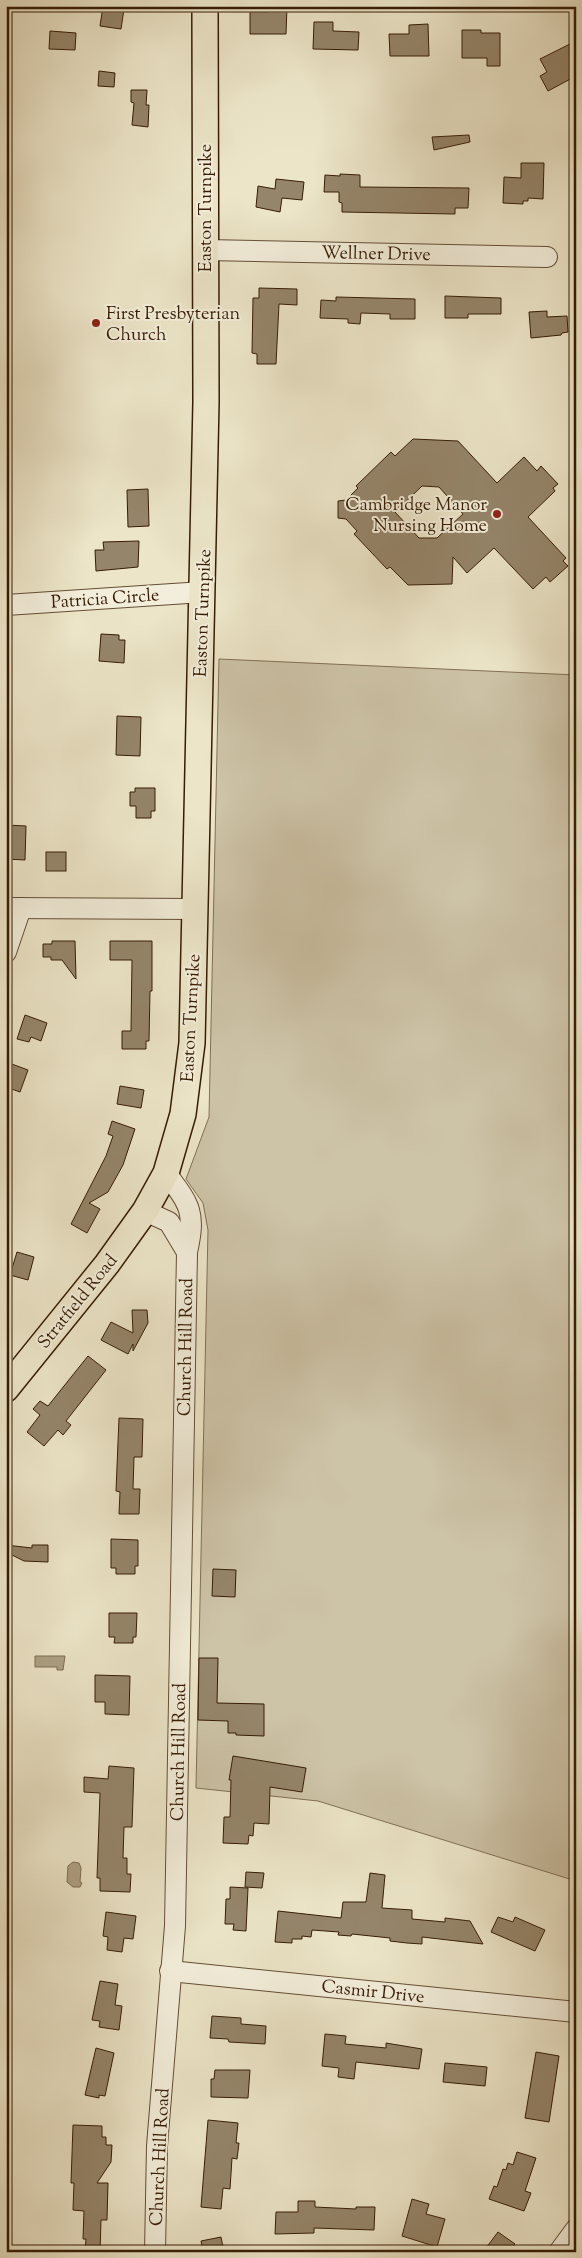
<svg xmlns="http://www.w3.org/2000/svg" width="582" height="2258" font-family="'Sorts Mill Goudy',serif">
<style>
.green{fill:#cdc3a7;stroke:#827056}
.water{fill:#aea185;stroke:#7e6c51}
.building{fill:#95856a;stroke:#361c04;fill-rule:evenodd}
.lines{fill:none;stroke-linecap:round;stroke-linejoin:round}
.minor-casing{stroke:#644e35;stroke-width:22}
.major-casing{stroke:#361c04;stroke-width:28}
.minor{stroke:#f3eedb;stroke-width:20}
.major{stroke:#ece5c8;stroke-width:25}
.poi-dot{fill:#8f2418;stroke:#f3eedb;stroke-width:2}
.labels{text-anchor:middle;stroke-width:4;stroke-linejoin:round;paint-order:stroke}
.street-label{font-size:18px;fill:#361c04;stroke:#f3eedb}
.poi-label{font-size:18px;fill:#361c04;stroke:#f3eedb;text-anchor:start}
</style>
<rect width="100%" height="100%" fill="#ece5c8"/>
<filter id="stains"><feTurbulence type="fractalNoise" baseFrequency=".004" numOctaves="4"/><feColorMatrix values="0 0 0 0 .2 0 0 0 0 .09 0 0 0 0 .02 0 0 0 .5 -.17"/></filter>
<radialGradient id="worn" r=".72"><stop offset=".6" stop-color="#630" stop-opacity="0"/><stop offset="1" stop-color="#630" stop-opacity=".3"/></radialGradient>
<!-- green -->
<path class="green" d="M219,659L576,675V1881L318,1801L196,1788L208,1230L203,1203L186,1179L209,1117Z"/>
<!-- water -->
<g class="water">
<path d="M35,1656H65L63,1670H57V1667H35Z"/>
<path d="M73,1862L79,1863L81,1868L80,1882L82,1883L80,1887H73L67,1882L68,1866Z"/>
</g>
<!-- building -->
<g class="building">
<path d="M103,6L124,9L121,29L100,26Z"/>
<path d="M268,6L287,7L286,34H250V12H268Z"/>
<path d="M314,22H333V31L359,32L358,50L313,49Z"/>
<path d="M428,24L429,56H390L389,34H409V25Z"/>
<path d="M462,30H481V33H500V66H487V58H462Z"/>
<path d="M50,31L76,33L75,50L49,49Z"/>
<path d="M576,41V76L548,91L540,76L547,72L540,59Z"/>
<path d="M99,71L115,73L114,87L98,86Z"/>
<path d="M131,90H147L146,105H149L148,127L132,125L134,103L131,102Z"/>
<path d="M469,135L470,142L434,150L432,137Z"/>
<path d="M521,163H544L543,199L528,198V201H523V204L503,203L504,177L521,178Z"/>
<path d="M340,174L360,175V187L469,188L468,208H455V214L342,212V203L339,202V192H324L325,175L340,176Z"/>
<path d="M276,179L304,182L302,200L282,198L280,212L256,207L258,186L275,189Z"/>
<path d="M259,288L297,289V305L279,304L276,364H257V354L252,353L253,298H259Z"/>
<path d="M445,296L501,298V314H468V318H445Z"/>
<path d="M336,297L415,299V319H390V314L361,313L360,324L348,323V319L320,318L321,300L336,301Z"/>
<path d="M547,311V317L567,316L568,332L562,333L561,335L531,338L529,312Z"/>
<path d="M413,439L458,441L497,483L524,457L537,471L541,466L558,484L553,488L555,491L528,517L566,558L563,561L568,566L550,582L546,577L533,589L494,548L467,573L453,557L452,584L408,585L390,567L387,569L354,534L357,531L346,519L338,518V501L346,500L358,488L356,486L391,452L395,456ZM422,486L439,487L463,514L437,538H419L395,512Z"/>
<path d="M148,489L149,526L128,527L127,490Z"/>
<path d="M139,541L138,567L96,571L95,550H104L103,542Z"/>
<path d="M101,634L119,635V640H125L124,663L99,661Z"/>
<path d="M117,716L141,717L140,756L116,755Z"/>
<path d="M135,788H155V811H151V818H136V806H130V792H135Z"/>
<path d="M6,825L26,826L25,860L6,859Z"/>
<rect x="46" y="852" width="20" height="19"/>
<path d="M52,941H75L76,979L62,960H51V957H43V944H52Z"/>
<path d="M110,941H152V991H150L149,1041H146V1049H122V1031H131L132,960H110Z"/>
<path d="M25,1015L47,1023L41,1041L31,1037L29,1042L17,1039Z"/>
<path d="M9,1063L28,1070L20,1092L6,1087V1070Z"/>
<path d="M120,1086L144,1090L141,1108L117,1104Z"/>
<path d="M112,1121L135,1129L123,1165L108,1192L89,1203L100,1209L87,1233L71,1224L106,1156L113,1136L108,1134Z"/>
<path d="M17,1252L34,1257L28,1280L10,1275Z"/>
<path d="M132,1310H147L148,1323L133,1351V1344L128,1354L101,1340L111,1322L133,1333Z"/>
<path d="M88,1356L106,1370L66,1421L71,1425L63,1435L58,1430L44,1446L27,1432L40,1415L33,1409L40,1401L48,1406Z"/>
<path d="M119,1418L143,1419L142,1457H134L133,1489H140L139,1514H119L120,1492L116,1491Z"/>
<path d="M111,1539L138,1540V1566H135V1574H116V1568H111Z"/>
<path d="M6,1545L32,1548V1545H48V1562L24,1561L6,1552Z"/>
<path d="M213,1569L236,1570L235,1597L212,1596Z"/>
<path d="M109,1613H137L136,1637H133V1643H114L115,1637H109Z"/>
<path d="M199,1658H218L217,1703L264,1704V1736L236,1735V1733H228V1721L198,1720Z"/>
<path d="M95,1675L130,1676L129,1715L105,1714V1702H95Z"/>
<path d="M233,1756L306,1768L302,1792L270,1787L269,1824L254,1823L253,1836L249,1835L248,1844L223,1843L224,1817H230L231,1780H229Z"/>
<path d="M109,1766L134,1768L132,1827H124L123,1858H127V1874H131L130,1892L100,1891V1878H97L100,1793L84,1792V1777L108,1779Z"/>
<path d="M246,1872L264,1873L262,1888L245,1887Z"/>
<path d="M370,1873L385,1875L382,1908L412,1910V1919L445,1922V1918L470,1921L483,1944L422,1937V1944L407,1943L390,1941V1938L352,1934L351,1936L338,1935L339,1932L312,1930L311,1937L302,1936V1939H292V1943L275,1942L278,1911L341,1918L343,1902H366Z"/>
<path d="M230,1887L248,1888L246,1931L233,1930L234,1924H225L226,1899H230Z"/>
<path d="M106,1912L136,1916L133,1939L124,1938L122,1952L107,1950L108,1937L103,1936Z"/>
<path d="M498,1917L513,1922L515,1917L545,1930L535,1951L491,1932Z"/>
<path d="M100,1981L118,1984L115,2005L122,2006L119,2030L99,2027L100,2021L92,2020Z"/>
<path d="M212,2016L241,2018V2024L266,2026L265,2044L229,2042L228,2039L210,2038Z"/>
<path d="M325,2034L346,2036L345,2044L386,2048V2043L422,2049L419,2069L356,2062L354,2079L338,2077L339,2068L322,2066Z"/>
<path d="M96,2048L114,2053L105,2096L99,2095V2098L85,2095Z"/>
<path d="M536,2052L559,2056L549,2122L525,2118Z"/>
<path d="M445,2063L487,2067L485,2086L443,2082Z"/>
<path d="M215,2070H250L248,2098L211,2097V2079H214Z"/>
<path d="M208,2120L238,2123L236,2143H239L237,2159L232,2158L230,2189L223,2188L221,2209L201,2207Z"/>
<path d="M73,2125L102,2126V2137H106V2145H112L111,2162L97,2183H108L107,2220H101L100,2252H85L86,2239H83L84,2211L73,2210L74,2183H71Z"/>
<path d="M517,2152L536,2158L525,2191L531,2193L524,2211L489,2199L494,2186L497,2187L503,2169L506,2170L508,2163L513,2165Z"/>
<path d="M412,2199L429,2204L426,2214L445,2219L437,2247L402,2236Z"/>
<path d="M298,2201H315V2207L356,2209V2207H375L374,2230L314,2228V2233L275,2234L276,2212H298Z"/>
<path d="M498,2232L515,2244L509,2252H483Z"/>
<path d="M221,2237L224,2252H203L201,2241Z"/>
</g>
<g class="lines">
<defs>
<g id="minor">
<path d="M206,250L547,257"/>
<path d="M6,605L203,592"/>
<path d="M6,908L194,909"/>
<path d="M6,952L21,908"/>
<path d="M145,1211L169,1222L187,1252"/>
<path d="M170,1971L576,2012"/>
<path d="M155,2252L157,2146L175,1926L187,1252C196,1212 190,1205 166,1173"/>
<path d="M559,2252L576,2229"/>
</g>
<path id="major" d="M6,1389L107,1264L145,1211L166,1173L183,1114L192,1043L206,402L205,6"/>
</defs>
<!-- minor casing -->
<use href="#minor" class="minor-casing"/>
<!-- major casing -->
<use href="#major" class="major-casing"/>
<!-- minor -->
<use href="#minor" class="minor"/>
<!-- major -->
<use href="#major" class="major"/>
</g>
<!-- markers -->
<g class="poi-dot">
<circle cx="96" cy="323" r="5"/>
<circle cx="497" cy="514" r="5"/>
</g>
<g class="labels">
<!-- street labels -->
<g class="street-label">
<text transform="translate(205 208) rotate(-90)" y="6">Easton Turnpike</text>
<text transform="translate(376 253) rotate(1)" y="6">Wellner Drive</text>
<text transform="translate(105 598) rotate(-4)" y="6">Patricia Circle</text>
<text transform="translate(202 613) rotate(-88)" y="6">Easton Turnpike</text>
<text transform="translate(190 1018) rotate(-87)" y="6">Easton Turnpike</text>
<text transform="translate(77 1301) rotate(-51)" y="6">Stratfield Road</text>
<text transform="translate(185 1347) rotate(-89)" y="6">Church Hill Road</text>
<text transform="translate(178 1752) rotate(-89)" y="6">Church Hill Road</text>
<text transform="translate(373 1991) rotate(6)" y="6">Casmir Drive</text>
<text transform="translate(159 2157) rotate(-87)" y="6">Church Hill Road</text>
</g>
<!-- poi labels -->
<g class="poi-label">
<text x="106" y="319">First Presbyterian<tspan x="106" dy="21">Church</tspan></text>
<text x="487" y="510" text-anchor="end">Cambridge Manor<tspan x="487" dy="21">Nursing Home</tspan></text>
</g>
</g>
<!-- margin -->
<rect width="582" height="2258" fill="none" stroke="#ece5c8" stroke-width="25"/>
<rect x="8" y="8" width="567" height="2243" fill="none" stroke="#361c04" stroke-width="2.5"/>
<rect x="12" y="12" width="557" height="2233" fill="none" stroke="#361c04"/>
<rect width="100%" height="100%" filter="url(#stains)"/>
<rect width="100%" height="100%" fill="url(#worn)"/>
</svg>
